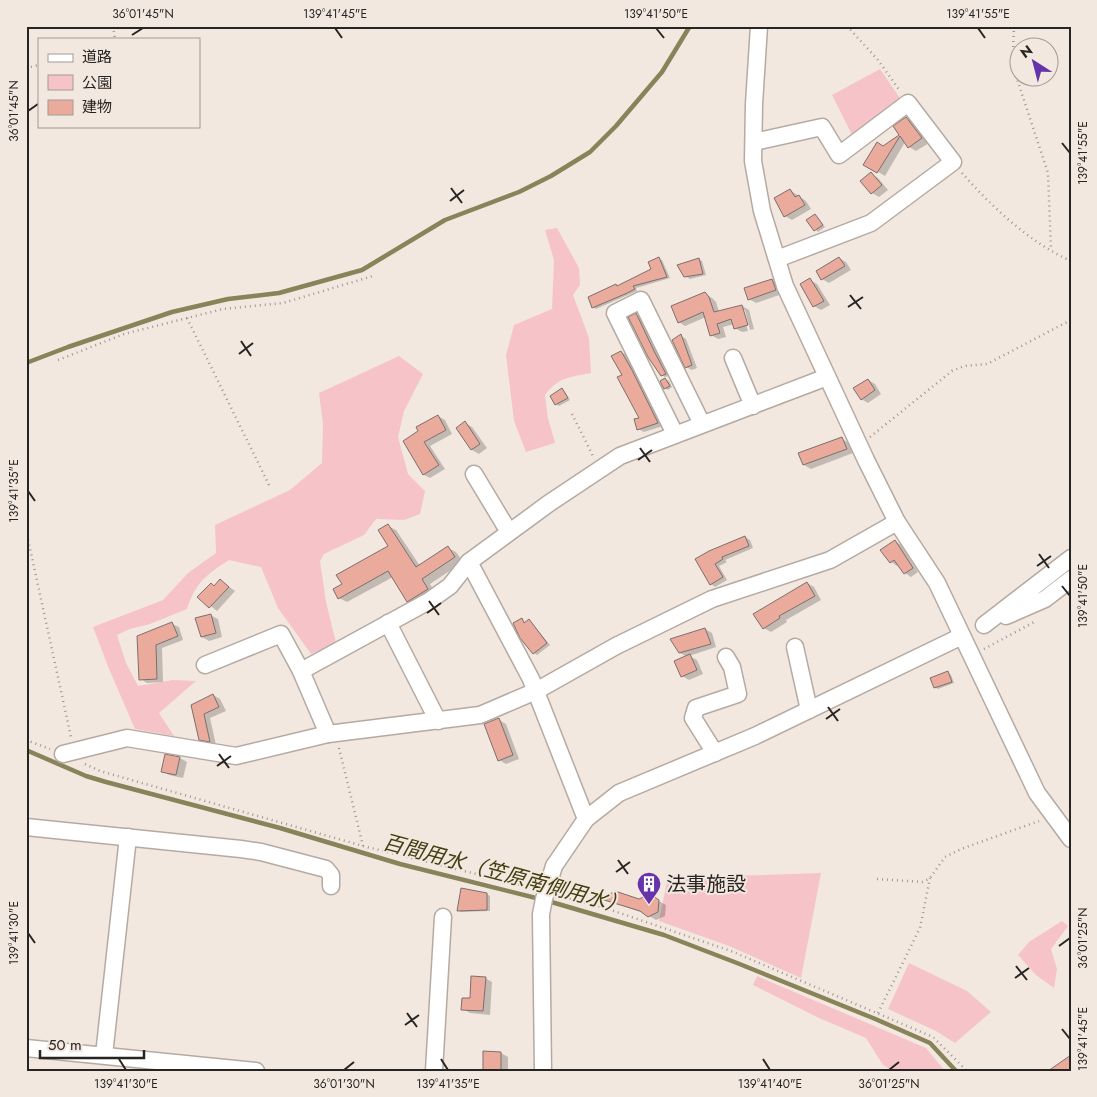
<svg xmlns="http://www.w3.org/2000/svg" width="1097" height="1097" font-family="Jost,'Noto Sans JP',sans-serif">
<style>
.green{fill:#f6c3c9}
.shadow{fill:#0003}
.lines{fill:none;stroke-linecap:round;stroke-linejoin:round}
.stream{stroke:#888359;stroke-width:4.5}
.building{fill:#ebab9c;stroke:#7c6f6c}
.minor-casing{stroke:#b5aaa2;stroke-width:19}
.path{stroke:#9e9690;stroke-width:2.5;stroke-dasharray:1 4;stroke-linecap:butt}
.minor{stroke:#fff;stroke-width:16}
.ticks{fill:none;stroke:#282421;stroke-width:2}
.labels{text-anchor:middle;stroke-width:4;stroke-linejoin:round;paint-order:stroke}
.poi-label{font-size:20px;fill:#282421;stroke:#f3e8e0;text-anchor:start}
.water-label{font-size:21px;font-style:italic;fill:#433f10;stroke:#f3e8e0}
.neatline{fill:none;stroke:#282421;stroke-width:2}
.ticks-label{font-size:12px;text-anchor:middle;fill:#282421}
</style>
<rect width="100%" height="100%" fill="#f3e8e0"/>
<!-- green -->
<g class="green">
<path d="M880,69L904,104L855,141L832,95Z"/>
<path d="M557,228L579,268L580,285L573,295L589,338L591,373C571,377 558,377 545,395L548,418L555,443L526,452L514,421L506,355L514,325L552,309L554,260L545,230Z"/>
<path d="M399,356L423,374L404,411L398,437L408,474L425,491L420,514L404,520L376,519L364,535L324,554L320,561L326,602L336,643L311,654L278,608L261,567L229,560C206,575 196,582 187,609L150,624L130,629L117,635L126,663L138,686L173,680L196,681L159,713L174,736L135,729L109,669L93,627L163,600L188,573L216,553L215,525L290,490L322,463L323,424L319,393Z"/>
<path d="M821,873L801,978L729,946L659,921L667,882L702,877Z"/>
<path d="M1062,921L1068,926L1051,949L1057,969L1054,988L1036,975L1018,955L1029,942Z"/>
<path d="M909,963L967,991L991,1012L955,1043L936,1031L888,1009Z"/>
<path d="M757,976L926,1048L945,1071H893L883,1065L866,1038L819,1018L753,985Z"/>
</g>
<!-- shadow -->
<g class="shadow">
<path d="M906,118L913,122L929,143L916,151L909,147L905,142L885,176L865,164L901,135Z"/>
<path d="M871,174L878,178L888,190L879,197L872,193Z"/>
<path d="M790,190L806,201L811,209L792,220L785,216Z"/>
<path d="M815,215L825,227L818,232L808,220Z"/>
<path d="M839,258L846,262L851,270L829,283L822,279Z"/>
<path d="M659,259L662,260L670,278L636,288L637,291L596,309L593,307L616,285L619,287L652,269Z"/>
<path d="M699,259L702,261L706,275L690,279L687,277L679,265Z"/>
<path d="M772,280L779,284L782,294L756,303L749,299Z"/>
<path d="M810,280L817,284L830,305L821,310L814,306Z"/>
<path d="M705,294L712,298L716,302L719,312L742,306L749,310L754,329L750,330L745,310H742L748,331L742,332L735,328L734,324L723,327L726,337L718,339L711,335L706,317L685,326L679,322Z"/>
<path d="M636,315L640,317L669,376L665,377L662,375Z"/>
<path d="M681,336L686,339L697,368L692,370L686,367Z"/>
<path d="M621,352L627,355L663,426L644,432L638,429L641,418L623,376Z"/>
<path d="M665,379L669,381L672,387L668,390L665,388Z"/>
<path d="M868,380L875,384L881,394L868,403L861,399Z"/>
<path d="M562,390L565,392L570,400L559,406L556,404L551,396Z"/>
<path d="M438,416L445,420L452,434L430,446L445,469L430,478L424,475L420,432Z"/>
<path d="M465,423L472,427L487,448L479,454L472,450L457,428Z"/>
<path d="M842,439L849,443L853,453L811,469L804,465Z"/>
<path d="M388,526L396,530L420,566L448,548L456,552L463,562L430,584L436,594L416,606L408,601L393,577L347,602L339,598L343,585L389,547Z"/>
<path d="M745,537L750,540L753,548L725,560L727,562L719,566L727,580L715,587L711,584L697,560Z"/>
<path d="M895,541L901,545L918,572L911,577L905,573L898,565L897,566L891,562Z"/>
<path d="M220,580L235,591L217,611L199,597L215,587Z"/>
<path d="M807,583L814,587L821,600L786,620L787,622L771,632L764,628Z"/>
<path d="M210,615L218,619L222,637L209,641L202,637Z"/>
<path d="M522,620L526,623L529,621L532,623L550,645L537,655L534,653Z"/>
<path d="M172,624L179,627L183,640L162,648L163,682L147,683L141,679L138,637Z"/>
<path d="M705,629L712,633L716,647L689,656L697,660L703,674L689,680L682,676L687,657L680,653Z"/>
<path d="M948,673L951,675L954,683L938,689L935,687Z"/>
<path d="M213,695L220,699L226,711L210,718L216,745L207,743L200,739L192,705Z"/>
<path d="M499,720L506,724L519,759L506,764L499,760Z"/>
<path d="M180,758L187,762L183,778L169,775L162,771Z"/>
<path d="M487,894L490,896V911L461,912L458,910Z"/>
<path d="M604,899L657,900L666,905L665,916L656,920L646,914Z"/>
<path d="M485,978L492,982L490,1015L470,1013L463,1009Z"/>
<path d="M501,1053L508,1057V1071H485Z"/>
</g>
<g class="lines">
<!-- stream -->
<g class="stream">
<path d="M26,363L68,347L172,312L228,299L279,293L362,270L445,220L519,192L551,176L590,152L616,126L662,72L690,26"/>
<path d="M26,750L86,776L106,782L280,828L400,864L540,899"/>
<path d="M548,901L664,935L737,963L873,1018L930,1043L956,1071"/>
</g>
</g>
<!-- building -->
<g class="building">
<path d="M906,117L922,138L908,148L900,136L877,173L863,165L877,142L883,146L899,135L893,126Z"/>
<path d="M871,172L882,185L871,194L860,181Z"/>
<path d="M790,189L795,197L799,195L805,205L784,217L774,198Z"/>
<path d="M815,214L823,225L814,231L806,220Z"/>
<path d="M659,257L667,277L633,286L635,289L625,294L592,308L588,297L616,284L617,286L651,269L648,262Z"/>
<path d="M839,257L845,266L821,280L816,271Z"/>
<path d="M699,258L703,274L684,277L677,265Z"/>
<path d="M810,278L824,301L813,307L800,284Z"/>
<path d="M772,279L776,290L748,300L744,288Z"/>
<path d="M705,292L709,297L714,312L742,305L748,325L734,329L731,319L717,324L720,333L710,336L703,312L678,323L671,306Z"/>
<path d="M636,313L654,351L666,374L661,376L648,357L628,317Z"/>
<path d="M681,334L692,365L685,368L672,340Z"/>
<path d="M621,351L632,370L658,423L637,430L634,419L639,418L617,377L622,375L611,356Z"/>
<path d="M665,378L670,386L664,389L660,381Z"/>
<path d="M868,379L875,390L861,400L853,388Z"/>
<path d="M562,388L568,398L555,405L550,396Z"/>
<path d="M438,415L446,430L424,442L439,465L423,475L403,441L418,431L416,427Z"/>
<path d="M465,421L480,444L471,450L456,428Z"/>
<path d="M842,437L847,449L803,465L798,453Z"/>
<path d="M388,524L416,567L448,546L455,557L422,579L428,589L407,602L388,571L338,599L333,589L342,584L336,575L388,546L378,530Z"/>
<path d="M745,536L749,546L722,557L723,559L715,564L723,577L710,585L695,559L709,551Z"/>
<path d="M895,540L913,568L904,574L894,560L890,563L880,550Z"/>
<path d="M220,579L229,587L209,608L197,597L211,583L214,586Z"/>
<path d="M807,582L815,596L779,616L780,618L763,629L753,614Z"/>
<path d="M211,614L216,633L201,637L195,618Z"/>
<path d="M522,618L524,623L529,619L547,643L533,654L520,638L513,623Z"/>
<path d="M172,622L178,636L156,645L157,679L139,680L137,636Z"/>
<path d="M705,628L711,644L679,653L670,639Z"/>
<path d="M690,654L697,670L681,677L674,661Z"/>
<path d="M948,671L952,682L934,688L930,678Z"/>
<path d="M213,694L219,707L204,714L210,742L199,740L191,705Z"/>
<path d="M499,718L513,755L498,761L484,724Z"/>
<path d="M165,754L180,757L176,775L161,772Z"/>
<path d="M461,888L487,893V910L457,911Z"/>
<path d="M615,891L639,899L650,894L659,900L658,912L648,917L640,911L601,899Z"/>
<path d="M471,976L486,977L483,1011L461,1010L462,998H470Z"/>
<path d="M483,1051L501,1052V1071H483Z"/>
<path d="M1071,1055V1071H1048Z"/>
</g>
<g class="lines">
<defs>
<g id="minor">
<path d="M759,26L754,104L753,161L762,211L785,286L866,460L897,522L937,583L1037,793L1071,839"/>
<path d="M754,142L822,127L839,155L908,103L953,162L871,223L777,259"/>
<path d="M733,358L753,406"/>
<path d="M675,434L615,313L641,300L702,424"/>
<path d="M474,474L509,532"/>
<path d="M1006,616L1045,599L1071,579"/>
<path d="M388,623L438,721"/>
<path d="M984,625L1071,558"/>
<path d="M795,647L809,710"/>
<path d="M205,665L281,634L301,671L328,734"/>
<path d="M301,671L429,601L450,586L469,562"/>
<path d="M715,753L693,718L696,708L738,694L732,667L726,657"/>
<path d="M63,754L127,738L236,756L328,734L480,715L536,691L616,646L712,599L830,560L897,522"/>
<path d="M586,819L531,679L469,562L548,504L620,456L827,377"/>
<path d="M26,827L241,849L261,852L326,869L331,875V886"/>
<path d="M26,1048L256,1071"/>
<path d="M104,1055L128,837"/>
<path d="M434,1071L443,917"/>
<path d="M543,1071L541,914L544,899L554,866L586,819L619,793L755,736L962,636"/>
</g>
</defs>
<!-- minor casing -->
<use href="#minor" class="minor-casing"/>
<!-- path -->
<g class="path">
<path d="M113,26L115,39"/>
<path d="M847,26L878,60L900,91"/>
<path d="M1014,26L1013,52L1015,73L1048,173L1051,250"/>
<path d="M26,68L39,65"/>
<path d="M962,173C991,206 1030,243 1071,261"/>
<path d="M187,318L270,487"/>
<path d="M58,360L124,334L223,309L283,303L373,276"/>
<path d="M572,414L593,456"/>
<path d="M870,437L952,371L964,366L987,364L1071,320"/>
<path d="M26,530L71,737"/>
<path d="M984,649L1036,621"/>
<path d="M26,740L50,749"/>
<path d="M339,748L363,846"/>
<path d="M85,764L100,771L363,846L533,888"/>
<path d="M877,879L923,882L930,878L945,857L961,849L1039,821"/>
<path d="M560,896L605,908L731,951L933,1037L967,1071"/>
<path d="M878,1013L920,928L930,878"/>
</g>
<!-- minor -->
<use href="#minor" class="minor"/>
</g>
<!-- ticks -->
<path class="ticks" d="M335,28L342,38M656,28L664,38M978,28L985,38M132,35L143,28M28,111L38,104M1062,143L1070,153M451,188L462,203M450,201L464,190M850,295L861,309M848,307L863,297M241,341L251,356M239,354L253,343M640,448L650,462M638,460L652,450M28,491L35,501M1039,554L1049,568M1037,566L1051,556M1062,586L1070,596M429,601L439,615M427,613L441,603M828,707L838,721M826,719L840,709M219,754L229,768M217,766L231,756M618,860L628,874M616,872L630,862M28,933L35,943M1059,946L1070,938M1016,966L1027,980M1015,978L1029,968M407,1013L417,1027M405,1025L419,1015M1062,1029L1070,1039M119,1059L126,1070M441,1059L448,1070M763,1059L770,1070M344,1070L354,1062M889,1070L899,1062"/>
<!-- icons -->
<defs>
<symbol id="building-pin" viewBox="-11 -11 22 30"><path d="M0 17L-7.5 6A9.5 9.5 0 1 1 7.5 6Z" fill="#6733aa" stroke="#f3e8e0"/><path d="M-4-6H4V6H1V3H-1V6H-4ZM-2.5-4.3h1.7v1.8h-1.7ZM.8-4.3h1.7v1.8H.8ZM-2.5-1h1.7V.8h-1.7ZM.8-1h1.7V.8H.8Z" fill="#fff"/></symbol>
</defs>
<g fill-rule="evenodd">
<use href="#building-pin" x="635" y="870" width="28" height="38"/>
</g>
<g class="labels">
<!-- poi labels -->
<g class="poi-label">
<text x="666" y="891">法事施設</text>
</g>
<!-- water labels -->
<g class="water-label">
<text transform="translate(505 874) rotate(15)" y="7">百間用水（笠原南側用水）</text>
</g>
</g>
<!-- border -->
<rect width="1097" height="1097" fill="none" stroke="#f3e8e0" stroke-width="55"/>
<!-- legend -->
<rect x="38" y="38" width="162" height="90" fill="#f3e8e0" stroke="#a29a94"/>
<rect x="48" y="54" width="25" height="8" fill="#ffffff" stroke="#a29a94"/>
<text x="82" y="62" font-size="15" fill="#282421">道路</text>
<rect x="48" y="75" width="25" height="15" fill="#f6c3c9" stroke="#a29a94"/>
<text x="82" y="88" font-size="15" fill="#282421">公園</text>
<rect x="48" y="100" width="25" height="15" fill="#ebab9c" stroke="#a29a94"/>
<text x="82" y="112" font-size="15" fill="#282421">建物</text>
<!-- north arrow -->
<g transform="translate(1034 62) rotate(324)"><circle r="24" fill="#f3e8e0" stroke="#a29a94"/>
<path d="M0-4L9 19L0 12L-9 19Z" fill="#6733aa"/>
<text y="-8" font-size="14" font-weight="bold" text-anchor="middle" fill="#282421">N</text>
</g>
<!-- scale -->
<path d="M40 1050v8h104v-8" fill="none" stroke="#282421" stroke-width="2.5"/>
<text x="48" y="1050" font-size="15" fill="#282421" stroke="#f3e8e0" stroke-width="4" paint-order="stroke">50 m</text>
<rect x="28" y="28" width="1042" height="1042" class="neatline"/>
<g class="ticks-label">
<text x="143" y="18">36°01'45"N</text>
<text x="335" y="18">139°41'45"E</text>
<text x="656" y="18">139°41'50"E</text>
<text x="978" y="18">139°41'55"E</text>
<text transform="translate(14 111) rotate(-90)" y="4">36°01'45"N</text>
<text transform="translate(1083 153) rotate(-90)" y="4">139°41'55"E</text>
<text transform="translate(14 491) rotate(-90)" y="4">139°41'35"E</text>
<text transform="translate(1083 596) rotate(-90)" y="4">139°41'50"E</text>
<text transform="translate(14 933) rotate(-90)" y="4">139°41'30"E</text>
<text transform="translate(1083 938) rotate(-90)" y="4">36°01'25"N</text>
<text transform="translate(1083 1039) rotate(-90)" y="4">139°41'45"E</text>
<text x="126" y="1088">139°41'30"E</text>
<text x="344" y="1088">36°01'30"N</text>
<text x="448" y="1088">139°41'35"E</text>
<text x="770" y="1088">139°41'40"E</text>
<text x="889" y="1088">36°01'25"N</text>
</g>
</svg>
